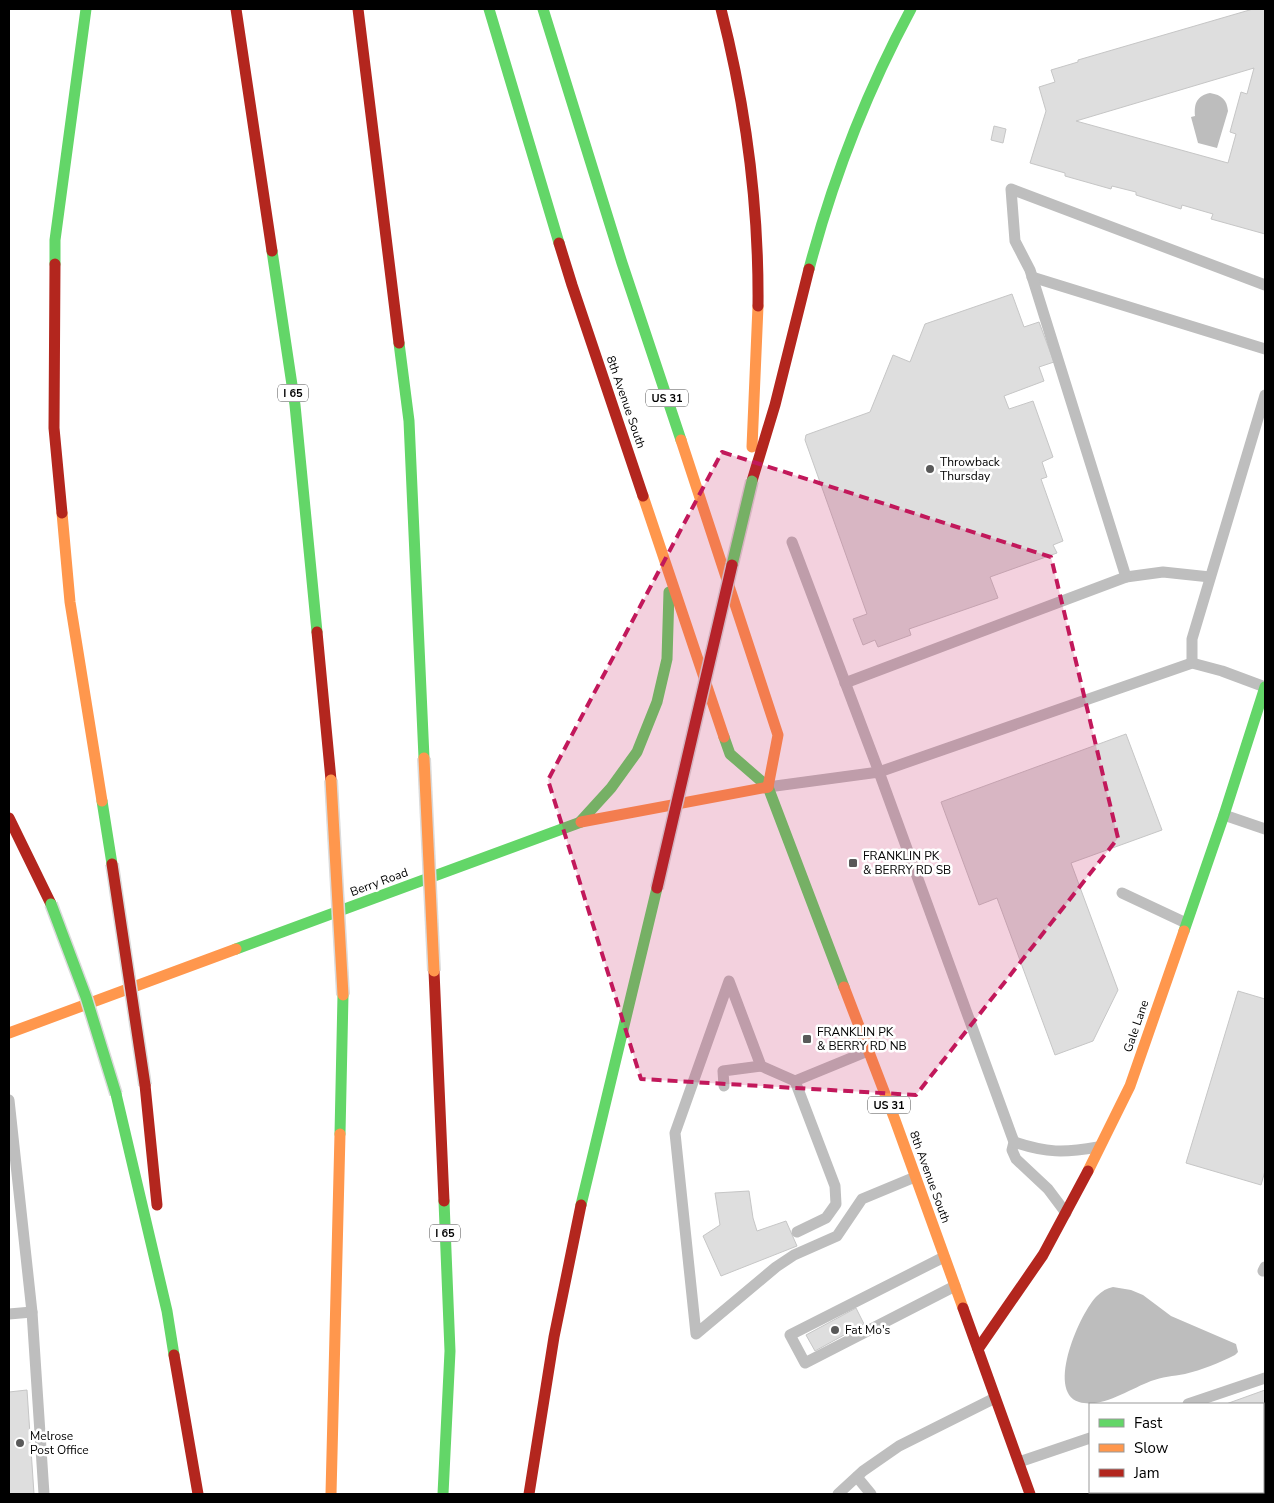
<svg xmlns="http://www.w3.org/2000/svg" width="1274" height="1503" font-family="'Nunito Sans',sans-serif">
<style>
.water{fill:#bdbdbd}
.building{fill:#dedede;stroke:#c6c6c6;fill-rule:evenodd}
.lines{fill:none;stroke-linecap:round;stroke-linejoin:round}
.lane{stroke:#bebebe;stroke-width:11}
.fast{stroke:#63d668;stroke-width:11}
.slow{stroke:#ff974d;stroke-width:11}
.jam{stroke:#b3261e;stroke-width:11}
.fast-bridge-casing{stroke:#dbdbdb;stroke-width:14;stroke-linecap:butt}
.slow-bridge-casing{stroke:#dbdbdb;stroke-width:14;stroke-linecap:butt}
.jam-bridge-casing{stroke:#dbdbdb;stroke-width:14;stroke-linecap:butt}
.fast-bridge{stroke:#63d668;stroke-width:11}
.slow-bridge{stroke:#ff974d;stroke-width:11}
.jam-bridge{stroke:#b3261e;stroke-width:11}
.marked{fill:#c2185b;fill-opacity:0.2;stroke:#c2185b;stroke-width:4;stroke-dasharray:10 6;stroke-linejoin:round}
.poi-dot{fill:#595959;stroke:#fff;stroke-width:2}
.labels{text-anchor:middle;stroke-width:5;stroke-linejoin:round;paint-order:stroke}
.shield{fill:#fff;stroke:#4c4c4c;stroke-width:1}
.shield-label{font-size:11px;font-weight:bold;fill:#000}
.street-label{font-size:12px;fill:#000;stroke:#fff}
.poi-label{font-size:12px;fill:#000;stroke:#fff;text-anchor:start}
</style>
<rect width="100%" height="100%" fill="#fff"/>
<!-- water -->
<g class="water">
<path d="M1210,93C1222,95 1227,100 1228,111L1217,148L1198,143L1191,117L1195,116C1194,103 1197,96 1210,93Z"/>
<path d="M1113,1287L1131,1290L1143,1295L1171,1316L1236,1344L1238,1352L1235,1355C1219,1363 1202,1370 1185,1374C1173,1376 1162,1377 1151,1381C1130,1389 1101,1409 1079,1402C1045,1391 1081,1311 1097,1296C1102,1291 1107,1288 1113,1287Z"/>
</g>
<!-- building -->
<g class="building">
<path d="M1253,9H1265V234L1211,219L1213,214L1182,205L1181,209L1136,195V192L1112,186L1111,189L1065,176V173L1030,163L1046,111L1039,87L1055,82L1051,70L1078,62V60ZM1254,68L1247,94L1241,92L1230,132L1236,134L1228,163L1076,121Z"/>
<path d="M994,126L1006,129L1003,143L991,140Z"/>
<path d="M1012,294L1024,327L1039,322L1054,362L1039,367L1044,381L1004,396L1009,409L1033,401L1053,457L1042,462L1047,477L1041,479L1063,541L1053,545L1057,553L990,577L998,598L909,629L911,635L878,647L875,640L863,645L853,619L867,614L805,440L806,435L870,412L893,355L910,362L925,324Z"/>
<path d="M1126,734L1162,830L1071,863L1118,990L1093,1041L1055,1055L997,898L979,905L941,802Z"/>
<path d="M1238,991L1265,999V1171L1261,1185L1186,1163Z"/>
<path d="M749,1191L753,1218L757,1231L786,1221L797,1246L721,1276L703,1236L720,1225L715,1193Z"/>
<path d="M856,1308L864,1324L815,1351L806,1335Z"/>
<path d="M27,1390L34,1494H9V1392Z"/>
<path d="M1265,1390V1456L1263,1457V1404H1226Z"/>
</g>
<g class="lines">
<!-- lane -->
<g class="lane">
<path d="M1032,277L1265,349"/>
<path d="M792,542L879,772L1192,663L1222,671L1265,687"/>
<path d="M1126,577L1163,572L1210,577"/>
<path d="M1192,663V639L1265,395"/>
<path d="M845,683L1126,577L1030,270L1015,241L1011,189L1265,285"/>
<path d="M768,787L879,772L1014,1142L1012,1150L1016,1159L1048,1189L1066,1213"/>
<path d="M1224,815L1265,829"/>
<path d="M1122,893L1186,923"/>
<path d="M868,1051L795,1081L761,1066L729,981L675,1133L696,1334L776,1267L794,1255L837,1236L862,1199L915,1177"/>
<path d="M795,1081L835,1186L836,1204L826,1218L797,1232"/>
<path d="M724,1086L723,1071L761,1066"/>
<path d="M9,1100L32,1312L9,1314"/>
<path d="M1014,1142C1047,1153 1064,1153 1098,1147"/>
<path d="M944,1257L790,1335L805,1363L955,1286"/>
<path d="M1263,1271L1265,1267"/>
<path d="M32,1312L44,1494"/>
<path d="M1188,1404L1265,1378"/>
<path d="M1019,1462L1090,1438"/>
<path d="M857,1477L871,1494"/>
<path d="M1138,1492L1139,1494"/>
<path d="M838,1494L863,1471L899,1446L995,1398"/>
</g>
<!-- fast -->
<g class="fast">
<path d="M489,9L559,243"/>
<path d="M543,9L622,263L681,440"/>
<path d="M272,251L295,405L317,632"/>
<path d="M55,264V240L86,9"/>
<path d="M809,269C833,178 867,91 911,9"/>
<path d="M399,343L409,421L424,758"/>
<path d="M724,737L730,754L768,787L844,987"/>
<path d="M102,801L112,864"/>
<path d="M580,822L611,788L637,752L657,702L667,659L669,592"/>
<path d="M1184,931L1224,815L1265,687"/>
<path d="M236,949L581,822"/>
<path d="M116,1094L167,1311L174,1355"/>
<path d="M340,1134L343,995"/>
<path d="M581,1205L657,888"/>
<path d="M443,1494L450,1351L444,1201"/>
</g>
<!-- slow -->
<g class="slow">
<path d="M681,440L778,735L768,787"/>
<path d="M752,447L758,306"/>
<path d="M643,496L724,737"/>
<path d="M62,513L70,602L102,801"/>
<path d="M581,822L768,787"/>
<path d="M844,987L895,1120L963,1308"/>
<path d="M9,1033L236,949"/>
<path d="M1088,1171L1130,1086L1184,931"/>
<path d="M331,1494L340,1134"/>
</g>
<!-- jam -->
<g class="jam">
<path d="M236,9L272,251"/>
<path d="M358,9L399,343"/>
<path d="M721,9C746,107 759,205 758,306"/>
<path d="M559,243L572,285L643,496"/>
<path d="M55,264L54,428L62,513"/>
<path d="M752,481L775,405L809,269"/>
<path d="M317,632L331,780"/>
<path d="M9,818L51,904"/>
<path d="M434,971L444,1201"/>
<path d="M145,1085L157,1205"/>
<path d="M963,1308L1030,1494"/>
<path d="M978,1349L1043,1255L1088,1171"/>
<path d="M174,1355L198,1494"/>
<path d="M529,1494L554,1337L581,1205"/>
</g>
<defs>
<g id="fast-bridge">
<path d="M732,565L752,481"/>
<path d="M51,904L86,997L116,1094"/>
</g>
<g id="slow-bridge">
<path d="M424,758L434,971"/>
<path d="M331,780L343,995"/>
</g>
<g id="jam-bridge">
<path d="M112,864L145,1085"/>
<path d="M657,888L732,565"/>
</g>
</defs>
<!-- fast-bridge casing -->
<use href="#fast-bridge" class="fast-bridge-casing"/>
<!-- slow-bridge casing -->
<use href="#slow-bridge" class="slow-bridge-casing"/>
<!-- jam-bridge casing -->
<use href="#jam-bridge" class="jam-bridge-casing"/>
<!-- fast-bridge -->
<use href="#fast-bridge" class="fast-bridge"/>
<!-- slow-bridge -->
<use href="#slow-bridge" class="slow-bridge"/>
<!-- jam-bridge -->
<use href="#jam-bridge" class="jam-bridge"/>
</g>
<!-- marked area -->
<path class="marked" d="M722,452L1051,557L1118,838L916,1095L641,1079L548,780Z"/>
<!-- markers -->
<g class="poi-dot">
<circle cx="930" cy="469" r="5"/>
<rect x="848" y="858" width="10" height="10" rx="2.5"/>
<rect x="802" y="1034" width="10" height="10" rx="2.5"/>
<circle cx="835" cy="1330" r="5"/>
<circle cx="20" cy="1443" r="5"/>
</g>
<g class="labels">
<!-- shield labels -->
<g class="shield">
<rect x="278" y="384.5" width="30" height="17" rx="4"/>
<rect x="646" y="389.5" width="42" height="17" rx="4"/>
<rect x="868" y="1096.5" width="42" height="17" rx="4"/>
<rect x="430" y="1224.5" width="30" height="17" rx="4"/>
</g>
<g class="shield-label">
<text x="293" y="397">I 65</text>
<text x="667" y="402">US 31</text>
<text x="889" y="1109">US 31</text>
<text x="445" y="1237">I 65</text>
</g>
<!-- street labels -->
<g class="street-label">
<text transform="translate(626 402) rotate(71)" y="4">8th Avenue South</text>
<text transform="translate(379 882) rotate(-20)" y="4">Berry Road</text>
<text transform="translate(1136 1026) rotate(-71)" y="4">Gale Lane</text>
<text transform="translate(930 1177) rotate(70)" y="4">8th Avenue South</text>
</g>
<!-- poi labels -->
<g class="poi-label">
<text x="940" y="466">Throwback<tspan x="940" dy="14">Thursday</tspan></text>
<text x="863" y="860">FRANKLIN PK<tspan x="863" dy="14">&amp; BERRY RD SB</tspan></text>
<text x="817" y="1036">FRANKLIN PK<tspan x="817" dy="14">&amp; BERRY RD NB</tspan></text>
<text x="845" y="1334">Fat Mo's</text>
<text x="30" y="1440">Melrose<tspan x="30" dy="14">Post Office</tspan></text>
</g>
</g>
<!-- border -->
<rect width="1274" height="1503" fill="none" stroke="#000000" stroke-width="20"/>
<!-- legend -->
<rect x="1089" y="1403" width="175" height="90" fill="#ffffff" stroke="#999999"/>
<rect x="1099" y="1419" width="25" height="8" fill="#63d668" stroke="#999999"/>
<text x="1134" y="1428" font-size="15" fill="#000000">Fast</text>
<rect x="1099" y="1444" width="25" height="8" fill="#ff974d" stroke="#999999"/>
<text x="1134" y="1453" font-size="15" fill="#000000">Slow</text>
<rect x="1099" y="1469" width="25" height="8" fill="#b3261e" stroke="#999999"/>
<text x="1134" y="1478" font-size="15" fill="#000000">Jam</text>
</svg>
